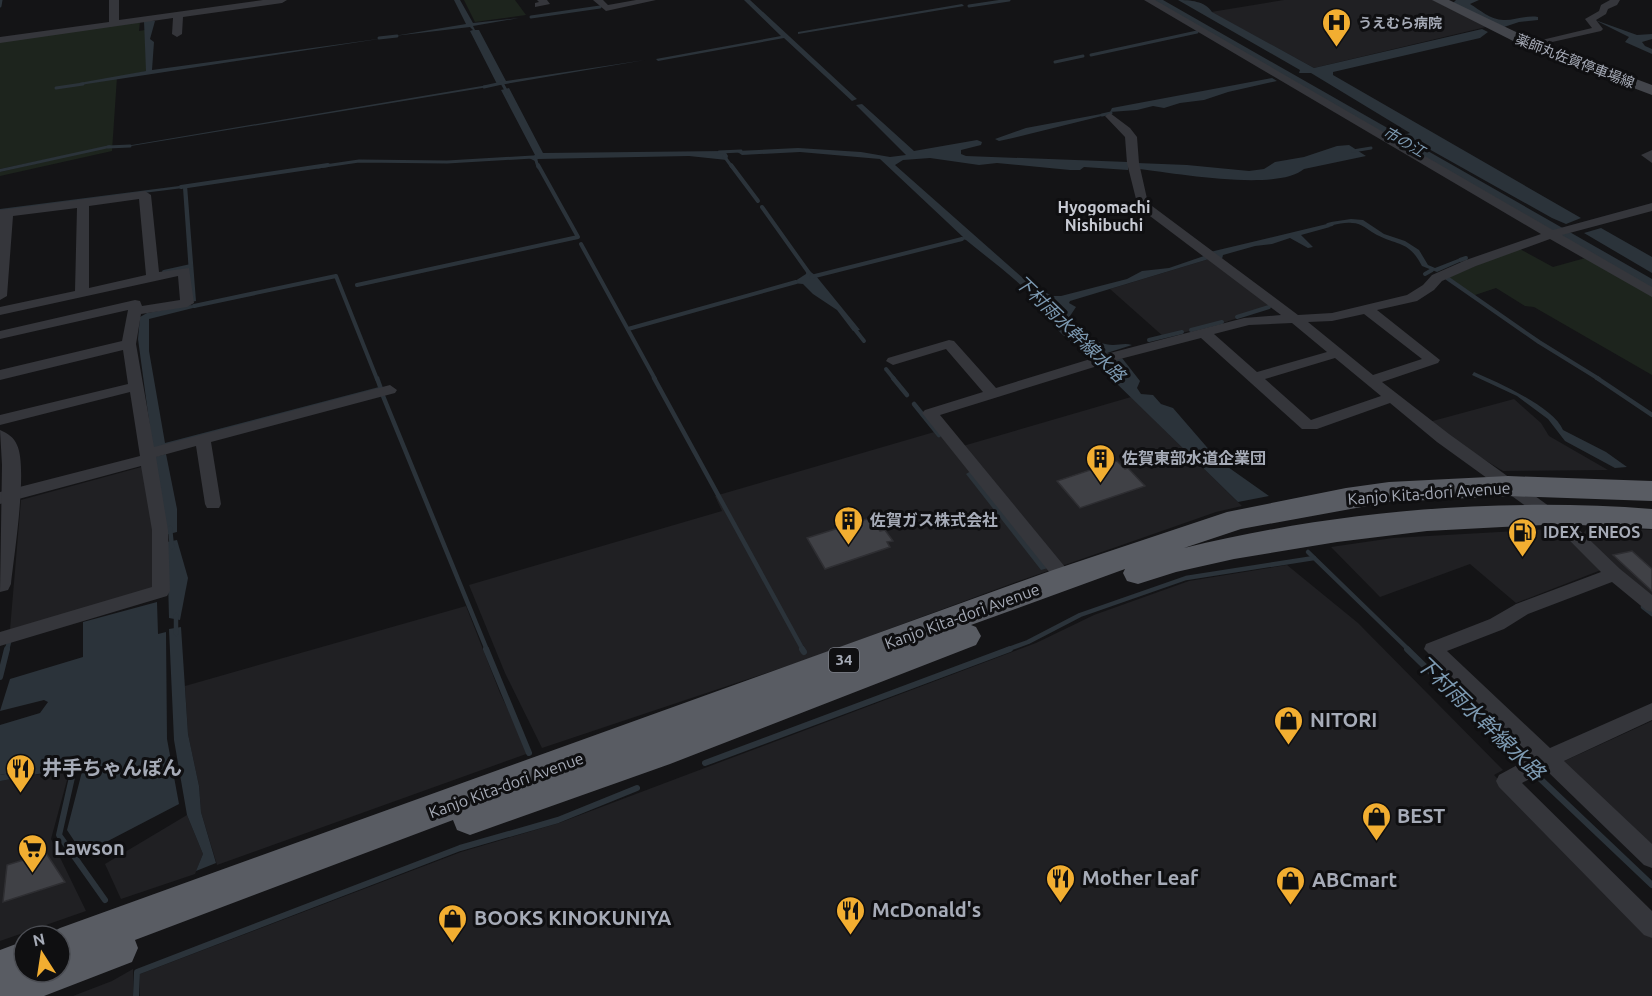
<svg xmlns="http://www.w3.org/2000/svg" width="1652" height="996" font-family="Ubuntu,'Noto Sans JP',sans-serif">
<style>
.built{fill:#202023}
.green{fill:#1d241d}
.water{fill:#2b333a}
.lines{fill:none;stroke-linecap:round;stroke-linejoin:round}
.stream-far3{stroke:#2b333a;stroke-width:3}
.stream-far2{stroke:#2b333a;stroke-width:4}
.stream-far1{stroke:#2b333a;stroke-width:4.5}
.stream{stroke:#2b333a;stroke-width:6}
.canal{fill:#2b333a;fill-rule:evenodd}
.building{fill:#404146;stroke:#2e2e32;stroke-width:1.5}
.minor{fill:#35363b;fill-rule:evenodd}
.tertiary{fill:#35363b;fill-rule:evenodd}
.secondary{fill:#43454b;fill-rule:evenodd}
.trunk{fill:#595c63;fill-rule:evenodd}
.labels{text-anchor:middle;stroke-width:6;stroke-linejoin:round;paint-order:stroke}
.far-poi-label{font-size:14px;font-weight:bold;fill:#a6abb7;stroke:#0f0f11;text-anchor:start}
.far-street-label{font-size:14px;fill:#a6abb7;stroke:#0f0f11}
.far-water-label{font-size:15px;font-style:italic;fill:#7d9ab2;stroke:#0f0f11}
.shield{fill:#0f0f11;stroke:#797c85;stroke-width:1.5}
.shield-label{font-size:15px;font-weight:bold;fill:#a6abb7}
.far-quarter-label{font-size:16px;font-weight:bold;fill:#c7cad3;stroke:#0f0f11}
.poi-label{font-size:16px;font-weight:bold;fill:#a6abb7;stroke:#0f0f11;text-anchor:start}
.street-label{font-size:16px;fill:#a6abb7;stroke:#0f0f11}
.water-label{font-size:18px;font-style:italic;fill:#7d9ab2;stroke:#0f0f11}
.near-poi-label{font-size:20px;font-weight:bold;fill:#a6abb7;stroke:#0f0f11;text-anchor:start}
.near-water-label{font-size:21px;font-style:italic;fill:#7d9ab2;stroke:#0f0f11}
</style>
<rect width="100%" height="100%" fill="#141416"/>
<!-- built -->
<g class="built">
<path d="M1284,0H1433L1486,27L1314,68L1211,12Z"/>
<path d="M1209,259L1273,306L1220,324L1164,337L1110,289Z"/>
<path d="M1131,397L1242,506L1216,512L1019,581L808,659L542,748L505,673L469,585L722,511L715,496L948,428L963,446Z"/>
<path d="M1514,399L1541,423L1549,436L1608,470L1503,471L1449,438L1429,422Z"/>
<path d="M145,466L154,529L156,589L10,630L21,500Z"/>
<path d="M1588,527L1652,530V600L1582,535Z"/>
<path d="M1550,529L1559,531L1601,570L1516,603L1470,564L1380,597L1331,547L1393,538Z"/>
<path d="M1287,565L1358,623L1503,770L1494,775L1652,938V996H140V974L461,852L559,823L1036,643L1094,615L1189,581Z"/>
<path d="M466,606L500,693L529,753L217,865L201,812L199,786L188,734L185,686Z"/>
<path d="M1652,721V852L1560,763Z"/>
<path d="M70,769L51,839L86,911L0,941V781Z"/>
<path d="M187,815L203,854L195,874L121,899L105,864Z"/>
<path d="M133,969V996H73L112,981Z"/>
</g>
<!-- green -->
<g class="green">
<path d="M464,0H515L526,15L475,22Z"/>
<path d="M140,21L139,31L145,30L147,71L117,77L112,151L0,176V172L111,146L0,169V42Z"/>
<path d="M1518,248L1553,267L1589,257L1652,295V375L1534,307L1525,306L1496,288L1472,296L1447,278Z"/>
</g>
<!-- water -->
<g class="water">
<path d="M454,0H460L473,23L519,18L473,26L475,30H479L506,81L645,60L500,85L497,84L470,31L473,30L470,27L394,36L466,24Z"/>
<path d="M744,0H750L857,99L852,101L784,38L658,61L656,59L781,36Z"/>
<path d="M1178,0C1190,0 1205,1 1212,12L1314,68L1482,29L1488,32L1480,38L1333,72V75L1581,218L1566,224L1552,218L1404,135L1410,133L1311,73H1299L1300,70Z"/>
<path d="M1456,0H1479L1470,4C1480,10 1492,21 1505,20C1516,20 1526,15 1538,17V20L1519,22L1504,27L1453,3Z"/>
<path d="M962,4L964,6L798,34V32Z"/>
<path d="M1595,20L1637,35L1652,34V39L1642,42L1645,46L1652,49V54L1625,42L1629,37Z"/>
<path d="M144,21H155L150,39L154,42L152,70L385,38L80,85L79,83L146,71Z"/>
<path d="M1272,78L1277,81L1228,92L1204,100L1180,103L1164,108L1153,106L1137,110L1110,112L1112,108Z"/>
<path d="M488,85V87L125,147L126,146Z"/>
<path d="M509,88L543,153L725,151L728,156L727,160L689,156L538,159L535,161L529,158L535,155L501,90Z"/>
<path d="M862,104L914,151L977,140L982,142L981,145L961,150V154L966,156L1128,162V170L1084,167L1080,170H1070L997,163L979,165L930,158L903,160L895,165L1033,287L1053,296H1061L1127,279L1142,271L1169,268L1204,256L1209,259L1070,301L1069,303L1076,307L1068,319C1081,330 1095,345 1113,345C1120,345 1125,343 1132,345L1107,353L1114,360L1122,358L1140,381L1137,388L1141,394L1153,395L1161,404L1173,408L1218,460L1269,496L1238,502L1111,378L1102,365L1105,363C1094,351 1075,346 1063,335C1050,323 1045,309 1034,298C1014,277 989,259 966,240L962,239L963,237L880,159L800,152L742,155L736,151L798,148L861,152L890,157L906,155L856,105Z"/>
<path d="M1101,114L1102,116L1013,138L999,141L995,139L1026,128Z"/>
<path d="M110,145L111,146L109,148L0,172V169Z"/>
<path d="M1349,145L1366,156L1304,169C1277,192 1175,173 1139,169L1137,163L1187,165L1249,171L1264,169L1275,162L1304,157L1337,146Z"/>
<path d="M187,185L196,301L191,302L183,188L0,211V209Z"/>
<path d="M1351,219L1363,220L1384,234L1405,241L1419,250L1428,265L1435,268L1458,259L1462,261L1437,272L1422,266C1409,241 1399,246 1377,235C1369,231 1362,223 1352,223C1346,222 1339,224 1333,225L1331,222Z"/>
<path d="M1327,224L1330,227L1301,235L1313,247L1308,248L1290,238L1272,244L1255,246L1223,255L1222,259L1210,252Z"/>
<path d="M1601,228L1652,257V273L1584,233Z"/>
<path d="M807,269L816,276L860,330L853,331L837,310L813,294L803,284L792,283L806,274Z"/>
<path d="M191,305L197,307L149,319V351L165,443L379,387L381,389L153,450L138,339L140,317L147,313Z"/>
<path d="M1474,372C1497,382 1554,407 1563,430L1606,452L1627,467L1615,468L1565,441L1548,419L1517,396L1472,375Z"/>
<path d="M166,454L177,509V532L165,535L154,457Z"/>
<path d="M971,471L1048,568L1041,570L966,474Z"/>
<path d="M177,540L188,578L180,620L169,618L167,542Z"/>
<path d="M157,602L158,634L166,632L167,739L179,804L83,854L67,830L85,760L0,775V725L40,713L48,702L44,700L0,711L10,679L83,657V622Z"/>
<path d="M181,627L188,734L199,786L201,812L216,863L196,871L203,854L187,815L174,740L169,629Z"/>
</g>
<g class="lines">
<!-- stream-far3 -->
<g class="stream-far3">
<path d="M0,6L1,0"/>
<path d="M969,6L1009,0"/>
<path d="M531,17L600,7"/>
<path d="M379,38L397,36"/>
<path d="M1091,55L1197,32"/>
<path d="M1055,62L1083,56"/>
<path d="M484,87L502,83L508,94"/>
<path d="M56,88L83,84"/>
<path d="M1102,115L1111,113"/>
<path d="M108,147L130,146"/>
<path d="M1353,151L1371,148"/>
<path d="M719,152L741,151"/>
<path d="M724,156L732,167"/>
<path d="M535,157L538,167"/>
<path d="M318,167L359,161L447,162L533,157"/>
</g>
<!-- stream-far2 -->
<g class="stream-far2">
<path d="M731,165L758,201"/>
<path d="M181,187L328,165"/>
<path d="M762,207L809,273"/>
<path d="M1328,225L1332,224"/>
<path d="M581,244L655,379"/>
<path d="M1460,260L1466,258"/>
<path d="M164,272L191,266"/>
<path d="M1425,274L1432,270"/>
<path d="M811,277L962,239"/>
<path d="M1447,278L1539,342L1599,379"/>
<path d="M357,285L578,237L538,165"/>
<path d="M194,306L336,276L377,379"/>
<path d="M1237,317L1269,307"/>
<path d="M853,327L864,341"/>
<path d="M628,329L796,282"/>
<path d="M1191,330L1222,322"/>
<path d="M1149,340L1182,332"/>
<path d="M886,369L894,379"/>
</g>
<!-- stream-far1 -->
<g class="stream-far1">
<path d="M377,378L381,389"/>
<path d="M654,378L803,650"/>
<path d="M893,378L907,395"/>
<path d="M1597,378L1652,415"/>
<path d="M383,396L487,650"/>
<path d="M914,404L939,435"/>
<path d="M170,528L172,547"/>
<path d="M1308,552L1409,650"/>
<path d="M1643,607L1652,614"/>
<path d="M176,615V634"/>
<path d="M7,650L9,642"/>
<path d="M1006,650L1028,642L1080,615L1186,578L1314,558"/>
</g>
<!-- stream -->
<g class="stream">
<path d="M486,649L529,753"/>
<path d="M802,649L804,652"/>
<path d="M1407,649L1527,766"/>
<path d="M0,677L7,649"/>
<path d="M705,763L1010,649"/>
<path d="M1533,772L1652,885"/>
<path d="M0,778L75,764L59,835L105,900"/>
<path d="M136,996L137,972L460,848L558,820L637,788"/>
</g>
<!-- canal -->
<path class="canal" d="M1153,0H1163L1652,279V288Z"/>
</g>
<!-- building -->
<g class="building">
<path d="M1117,461L1125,469L1128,468L1145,486L1080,508L1057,481Z"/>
<path d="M870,518L880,531L885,530L893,541L887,542L890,547L825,569L807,538Z"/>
<path d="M1632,551L1652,569V591L1613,555Z"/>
<path d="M46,853L65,882L3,902L7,865Z"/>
</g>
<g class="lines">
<!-- minor -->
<g class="minor">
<path d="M109,0H119V20L263,0H287L282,3L183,17L182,34L177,37L172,34L173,18L0,43V37L109,22Z"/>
<path d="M537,0H547L550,4L535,7V3L539,2Z"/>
<path d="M593,0H603L608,5L636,0H656L606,11Z"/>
<path d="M1144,0H1155L1553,230L1652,203V211L1562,235L1652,287V297L1550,239L1476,266L1442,281L1434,290L1417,301L1377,310L1440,360L1438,363L1382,382L1449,434L1571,522L1620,569L1652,595V612L1646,610L1612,582L1528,614L1504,629L1447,651L1550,748L1652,703V720L1564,761L1652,844V868L1644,865L1546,770L1522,783L1652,911V938L1644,935L1499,787L1496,781L1499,775L1532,757L1424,649L1426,644L1490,619L1516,604L1601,572L1559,530L1437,442L1390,403L1317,429H1302L1201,338L1120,359L940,415L1070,573L1073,578L1070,583L1064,585L1058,583L922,413L925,410L983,392L946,349L893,365L886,361L888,358L949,340L954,341L996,388L1110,353L1244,318L1281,315L1138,207L1127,163L1125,137L1105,116L1110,113L1130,128L1137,137L1139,163L1148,203L1298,315L1332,313L1407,295L1423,285L1432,275L1466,260L1541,234ZM1364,314L1422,359L1373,375L1308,322L1332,321ZM1292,323L1327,352L1257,372L1214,334L1249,325ZM1335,358L1381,396L1311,420L1265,379Z"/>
<path d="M1610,0H1620L1617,5L1608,9L1606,14L1596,20L1603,29L1601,31L1530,47L1525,44L1592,28L1585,19L1599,11L1601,5Z"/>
<path d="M1652,150V163L1641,155Z"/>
<path d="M145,191L151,195L159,272L189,268L194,303L187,307L141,314L136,344L154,447L390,385L397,390L395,393L211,442L221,504L219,508H207L205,504L196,446L156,457L168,530L170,591L167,596L0,646V632L152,587V530L141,466L0,504V492L140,456L130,392L0,425V415L128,384L123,350L0,380V370L122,341L128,310L0,339V331L135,300L140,301L142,306L180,300L178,276L0,315V307L75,291L77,208L13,216L7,296L0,300V210ZM139,199L146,275L89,288V206Z"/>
</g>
<!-- tertiary -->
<path class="tertiary" d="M0,430C7,433 14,437 17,445C28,467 14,555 11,584L8,590L0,592L2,465Z"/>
<!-- secondary -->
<path class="secondary" d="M1432,0H1449L1535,41L1652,85V95L1525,47Z"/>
<!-- trunk -->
<path class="trunk" d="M1508,476L1652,481V501L1508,496L1389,502L1241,529L1184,548C1335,511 1498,497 1652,509V529L1562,524L1427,531L1337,542L1234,559L1176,572L1138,584L1127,581L1123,573L1125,569L971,625L976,627L981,636L976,645L670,764L470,835L457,830L453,820L135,940L138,948L132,962L44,996H0V950L24,941V972H60V936H45L60,928L1053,570L1227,512L1346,488L1389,482Z"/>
</g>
<!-- icons -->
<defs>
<symbol id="hospital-pin" viewBox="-11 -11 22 30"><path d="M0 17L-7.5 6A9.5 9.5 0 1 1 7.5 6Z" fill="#f2ae31" stroke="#0f0f11"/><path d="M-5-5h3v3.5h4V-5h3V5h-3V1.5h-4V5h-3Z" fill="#111"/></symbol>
<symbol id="building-pin" viewBox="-11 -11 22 30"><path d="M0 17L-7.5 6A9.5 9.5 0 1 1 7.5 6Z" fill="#f2ae31" stroke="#0f0f11"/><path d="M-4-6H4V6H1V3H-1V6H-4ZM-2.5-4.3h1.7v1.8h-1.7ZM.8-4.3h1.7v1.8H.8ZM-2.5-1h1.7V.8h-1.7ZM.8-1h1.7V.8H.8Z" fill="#111"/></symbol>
<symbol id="fuel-pin" viewBox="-11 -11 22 30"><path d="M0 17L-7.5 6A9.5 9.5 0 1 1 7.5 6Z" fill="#f2ae31" stroke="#0f0f11"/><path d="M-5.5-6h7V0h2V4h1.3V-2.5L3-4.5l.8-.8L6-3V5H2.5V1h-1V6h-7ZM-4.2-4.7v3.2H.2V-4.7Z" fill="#111"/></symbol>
<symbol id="shop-pin" viewBox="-11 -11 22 30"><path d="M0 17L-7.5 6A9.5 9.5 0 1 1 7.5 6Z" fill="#f2ae31" stroke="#0f0f11"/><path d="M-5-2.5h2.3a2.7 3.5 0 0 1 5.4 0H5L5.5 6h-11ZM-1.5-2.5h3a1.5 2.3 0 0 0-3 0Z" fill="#111"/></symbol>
<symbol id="restaurant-pin" viewBox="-11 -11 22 30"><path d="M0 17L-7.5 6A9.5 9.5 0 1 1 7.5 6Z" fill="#f2ae31" stroke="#0f0f11"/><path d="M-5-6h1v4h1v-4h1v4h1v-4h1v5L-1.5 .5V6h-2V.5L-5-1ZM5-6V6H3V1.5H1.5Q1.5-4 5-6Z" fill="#111"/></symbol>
<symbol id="supermarket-pin" viewBox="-11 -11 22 30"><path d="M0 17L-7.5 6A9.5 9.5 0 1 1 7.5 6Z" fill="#f2ae31" stroke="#0f0f11"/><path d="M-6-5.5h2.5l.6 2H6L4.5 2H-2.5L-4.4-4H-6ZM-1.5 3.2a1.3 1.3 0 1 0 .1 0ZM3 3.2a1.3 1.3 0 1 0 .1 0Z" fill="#111"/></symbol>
</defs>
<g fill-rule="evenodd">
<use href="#hospital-pin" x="1320" y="6" width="33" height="45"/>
<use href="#building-pin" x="1084" y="442" width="33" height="45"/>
<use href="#building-pin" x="832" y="504" width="33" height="45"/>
<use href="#fuel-pin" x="1506" y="516" width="33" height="45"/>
<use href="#shop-pin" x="1272" y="704" width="33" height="45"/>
<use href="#restaurant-pin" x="4" y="752" width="33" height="45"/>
<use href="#shop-pin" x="1360" y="800" width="33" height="45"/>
<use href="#supermarket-pin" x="16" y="832" width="33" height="45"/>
<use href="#restaurant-pin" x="1044" y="862" width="33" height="45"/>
<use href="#shop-pin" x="1274" y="864" width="33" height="45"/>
<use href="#restaurant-pin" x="834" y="894" width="33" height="45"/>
<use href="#shop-pin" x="436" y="902" width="33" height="45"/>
</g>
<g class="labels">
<!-- far-poi labels -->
<g class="far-poi-label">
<text x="1358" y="28">うえむら病院</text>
</g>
<!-- far-street labels -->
<g class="far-street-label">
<text transform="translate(1575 61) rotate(21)" y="5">薬師丸佐賀停車場線</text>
</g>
<!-- far-water labels -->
<g class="far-water-label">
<text transform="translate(1404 142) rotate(30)" y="5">市の江</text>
</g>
<!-- shield labels -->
<rect class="shield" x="829" y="648" width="30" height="24" rx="4.5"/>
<g class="shield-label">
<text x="844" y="665">34</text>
</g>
<!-- far-quarter labels -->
<g class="far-quarter-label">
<text x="1104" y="213">Hyogomachi<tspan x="1104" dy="18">Nishibuchi</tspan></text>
</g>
<!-- poi labels -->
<g class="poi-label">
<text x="1122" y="464">佐賀東部水道企業団</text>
<text x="870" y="526">佐賀ガス株式会社</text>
<text x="1543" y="538">IDEX, ENEOS</text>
</g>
<!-- street labels -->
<g class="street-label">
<text transform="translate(1429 493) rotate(-4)" y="6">Kanjo Kita-dori Avenue</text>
<text transform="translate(962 616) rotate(-20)" y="6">Kanjo Kita-dori Avenue</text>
<text transform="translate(506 785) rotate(-20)" y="6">Kanjo Kita-dori Avenue</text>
</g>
<!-- water labels -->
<g class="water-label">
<text transform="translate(1070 329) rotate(44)" y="6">下村雨水幹線水路</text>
</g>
<!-- near-poi labels -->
<g class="near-poi-label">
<text x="1310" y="727">NITORI</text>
<text x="42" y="775">井手ちゃんぽん</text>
<text x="1397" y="823">BEST</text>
<text x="54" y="855">Lawson</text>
<text x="1082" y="885">Mother Leaf</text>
<text x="1312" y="887">ABCmart</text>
<text x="872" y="917">McDonald's</text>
<text x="474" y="925">BOOKS KINOKUNIYA</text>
</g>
<!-- near-water labels -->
<g class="near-water-label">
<text transform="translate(1480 718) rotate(44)" y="7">下村雨水幹線水路</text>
</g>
</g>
<!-- north arrow -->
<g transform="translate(42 954) rotate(348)"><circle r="28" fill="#0f0f11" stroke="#4b4d53" stroke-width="1.5"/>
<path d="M0-4.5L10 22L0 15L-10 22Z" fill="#f2ae31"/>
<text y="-9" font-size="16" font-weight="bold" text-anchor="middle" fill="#a6abb7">N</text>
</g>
</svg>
